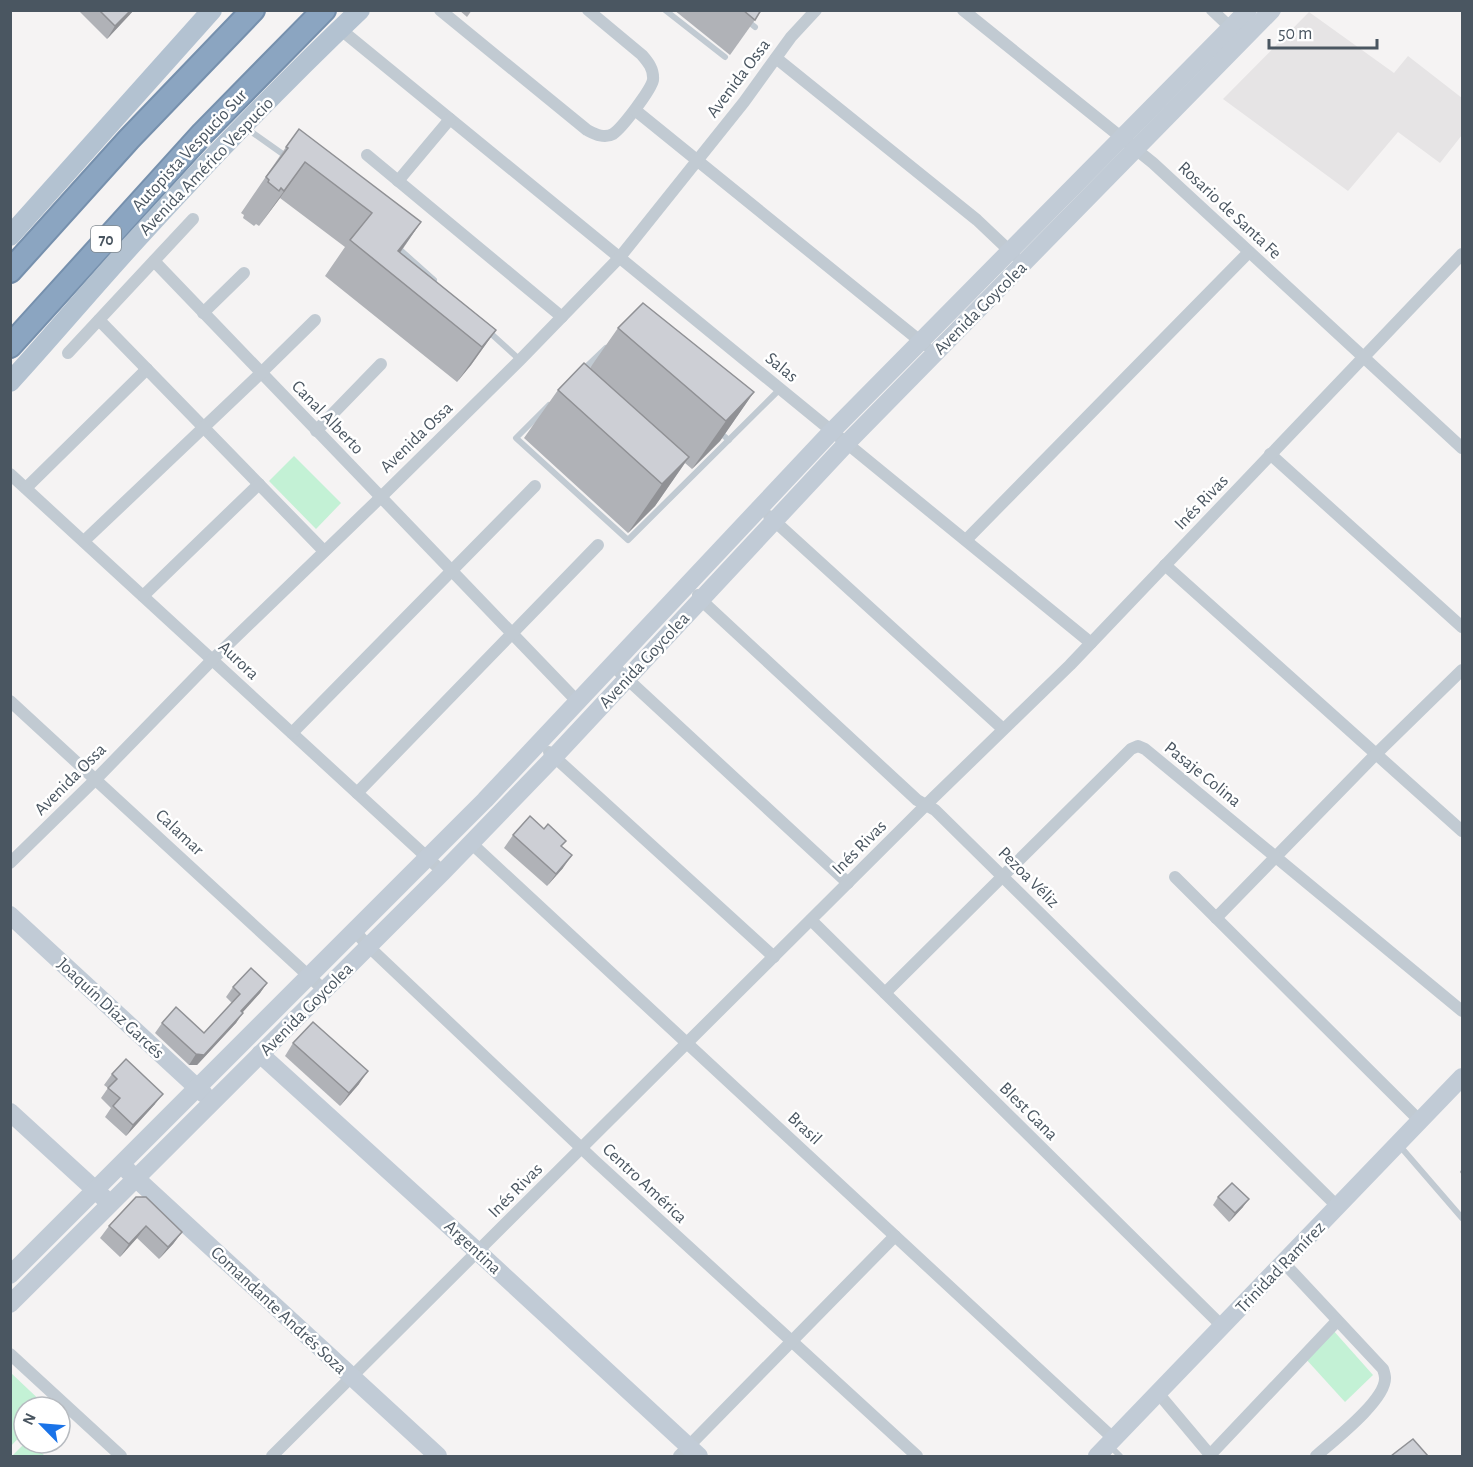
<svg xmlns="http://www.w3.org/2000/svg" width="1473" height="1467" font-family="'Alegreya Sans',sans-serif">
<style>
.education{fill:#e6e4e5}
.green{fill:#c3f1d5}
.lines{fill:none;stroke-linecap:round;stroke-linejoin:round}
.highway-casing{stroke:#7690ad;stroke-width:26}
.lane{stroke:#c1cad2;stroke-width:6}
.street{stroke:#c1cad2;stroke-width:12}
.secondary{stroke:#c1cbd6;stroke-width:18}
.primary{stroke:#b3c2d1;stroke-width:20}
.highway{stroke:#8ba5c1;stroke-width:22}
.wall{fill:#b0b2b7}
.shaded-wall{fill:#909195}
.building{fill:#cdcfd5;stroke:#909195;stroke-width:1.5}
.labels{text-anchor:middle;stroke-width:5;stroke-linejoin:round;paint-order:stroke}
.shield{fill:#fff;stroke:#808990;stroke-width:1.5}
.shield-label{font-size:16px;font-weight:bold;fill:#4a5661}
.street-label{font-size:18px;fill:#4a5661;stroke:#fff}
</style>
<rect width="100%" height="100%" fill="#f5f3f3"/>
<!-- education -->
<path class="education" d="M1309,12L1394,73L1408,56L1462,98V135L1440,163L1398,132L1348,191L1223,99Z"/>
<!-- green -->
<g class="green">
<path d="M294,456L341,503L316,529L269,481Z"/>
<path d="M1332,1329L1373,1375L1345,1402L1305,1358Z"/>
<path d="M11,1373L47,1407H24V1432L11,1446Z"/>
<path d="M25,1443H31L45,1456H12Z"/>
</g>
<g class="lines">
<defs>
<g id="highway">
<path d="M10,271L129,139L253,10"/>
<path d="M10,346L203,133L324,10"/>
</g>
</defs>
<!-- highway casing -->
<use href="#highway" class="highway-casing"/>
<!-- lane -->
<g class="lane">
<path d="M665,10L725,57"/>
<path d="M734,10L755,27"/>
<path d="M246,128L287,157"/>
<path d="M397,247L434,280"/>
<path d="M487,330L520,360"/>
<path d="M583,370L606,348"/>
<path d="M549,405L516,438L628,540L780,389"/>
<path d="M719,432L729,440"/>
<path d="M1399,1145L1462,1218"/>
<path d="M1110,1446L1120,1456"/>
</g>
<!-- street -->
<g class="street">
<path d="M440,10L587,130C595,134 604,139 613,134C622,128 651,90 653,80C654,69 648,62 642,55L588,10"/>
<path d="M963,10L1153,163L1462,448"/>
<path d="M1212,10L1231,28"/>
<path d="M340,29L1091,643"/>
<path d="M776,58L977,220L1014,255"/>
<path d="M635,110L925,345"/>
<path d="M367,155L562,317"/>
<path d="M398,181L450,119"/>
<path d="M154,261L577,701"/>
<path d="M203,313L244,273"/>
<path d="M99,320L324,551"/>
<path d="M68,353L193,219"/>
<path d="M316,431L381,364"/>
<path d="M1270,454L1462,627"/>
<path d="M10,474L443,872"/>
<path d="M26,488L147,369"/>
<path d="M769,516L1003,729"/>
<path d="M966,540L1249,252"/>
<path d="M84,541L261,373L315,320"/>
<path d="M1165,565L1462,831"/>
<path d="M698,595L701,600L917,800L935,810L1338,1207"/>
<path d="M143,596L259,484"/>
<path d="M611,664L848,883"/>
<path d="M10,701L324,990"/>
<path d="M292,733L535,486"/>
<path d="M549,752L774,957"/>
<path d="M357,793L598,545"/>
<path d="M471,843L1114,1439"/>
<path d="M10,863L96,779L213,659L381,497L520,360L620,257L744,102L791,37L816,10"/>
<path d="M1175,877L1420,1121"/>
<path d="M1216,918L1376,754L1462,670"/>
<path d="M811,920L1223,1327"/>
<path d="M354,930L368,946L595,1161L917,1456"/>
<path d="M885,993L1131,749L1138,746L1145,749L1462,1011"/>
<path d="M1284,1263L1383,1369C1384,1372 1385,1375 1385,1378C1386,1400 1333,1441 1316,1456"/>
<path d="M10,1354L121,1456"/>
<path d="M1158,1393L1211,1456"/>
<path d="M1210,1455L1337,1321"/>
<path d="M272,1456L934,797L1070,665L1462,254"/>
<path d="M679,1456L895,1236"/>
</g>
<!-- secondary -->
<g class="secondary">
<path d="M10,915L204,1094"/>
<path d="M260,1054L478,1252L699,1456"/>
<path d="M10,1112L104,1198"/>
<path d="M128,1171L438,1456"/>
<path d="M10,1275L485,800L832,431L1248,10"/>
<path d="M10,1304L443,872L554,757L847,443L1272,10"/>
<path d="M1097,1456L1462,1077"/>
</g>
<!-- primary -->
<g class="primary">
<path d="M10,236L212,10"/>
<path d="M10,382C53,335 94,286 137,239C209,160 283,83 360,10"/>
</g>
<!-- highway -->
<use href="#highway" class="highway"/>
</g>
<!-- wall -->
<g class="wall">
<path d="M78,10H134L107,39Z"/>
<path d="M459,10H472L467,17Z"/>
<path d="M674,10H762L730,55Z"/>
<path d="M286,147L421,222L400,253L496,330L471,365L457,382L325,276L345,247L280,198L259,226L256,224L254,226L243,218L244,215L241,213Z"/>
<path d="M618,328L754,392L720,441L692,469L685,463L655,506L628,533L524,438L558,390L590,368Z"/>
<path d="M513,835L562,846L563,868L547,886L504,848Z"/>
<path d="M267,983L260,993L242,1012L236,1023L197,1065H189L155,1033L162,1023L204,1033L232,1003L226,997L233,987Z"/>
<path d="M293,1043L359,1084L340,1106L285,1056Z"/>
<path d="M112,1074L155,1104L126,1136L105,1117L111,1108L101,1098L108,1088L104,1085Z"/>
<path d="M1462,1168V1175L1460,1172Z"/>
<path d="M136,1197L182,1232L173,1244L159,1259L137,1238L120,1257L100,1238L109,1226Z"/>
<path d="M1218,1197L1243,1207L1229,1222L1213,1205Z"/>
</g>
<!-- shaded-wall -->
<g class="shaded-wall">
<path d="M131,10H134L107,39L115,26Z"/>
<path d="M305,162L280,198L259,226L284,191Z"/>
<path d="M421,222L396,258L398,251Z"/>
<path d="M496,330L471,365L457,382L482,347Z"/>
<path d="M754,392L720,441L692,469L726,421Z"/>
<path d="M689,457L655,506L628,533L662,484Z"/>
<path d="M572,855L563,868L547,886L556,874Z"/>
<path d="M267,983L260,993L234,1022L241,1011Z"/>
<path d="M243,1013L236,1023L197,1065H189L196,1054Z"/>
<path d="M368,1071L359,1084L340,1106L349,1093Z"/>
<path d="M163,1094L155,1104L126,1136L133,1125Z"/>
<path d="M1249,1199L1243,1207L1229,1222L1235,1213Z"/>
<path d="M146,1226L137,1238L120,1257L129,1244Z"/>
<path d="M182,1232L173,1244L159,1259L168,1247Z"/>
</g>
<!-- building -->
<g class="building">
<path d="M99,10H131L115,26Z"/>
<path d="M743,10H761L755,20Z"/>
<path d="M299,129L421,222L398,251L496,330L482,347L350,240L372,213L305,162L284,191L281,188L279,191L268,182L269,180L266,177L288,148L286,147Z"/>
<path d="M643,303L754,392L726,421L618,328Z"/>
<path d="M584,363L689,457L662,484L558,390Z"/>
<path d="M530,816L544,829L548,824L566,841L561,846L572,855L556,874L513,835Z"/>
<path d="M251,968L267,983L241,1011L243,1013L204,1055L196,1054L162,1023L176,1007L204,1033L240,994L233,987Z"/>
<path d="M313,1022L368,1071L349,1093L293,1043Z"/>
<path d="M126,1059L163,1094L133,1125L113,1106L120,1098L108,1088L117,1079L112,1074Z"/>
<path d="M1232,1183L1249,1199L1235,1213L1218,1197Z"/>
<path d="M136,1197H146L182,1232L168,1247L146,1226L129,1244L109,1226Z"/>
<path d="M1413,1439L1428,1456H1391Z"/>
</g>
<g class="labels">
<!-- shield labels -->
<rect class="shield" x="91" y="226" width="30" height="26" rx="4.5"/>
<g class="shield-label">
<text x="106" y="245">70</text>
</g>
<!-- street labels -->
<g class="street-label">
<text transform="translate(738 78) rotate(-53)" y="6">Avenida Ossa</text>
<text transform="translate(189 150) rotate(-47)" y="6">Autopista Vespucio Sur</text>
<text transform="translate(206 166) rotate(-46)" y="6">Avenida Américo Vespucio</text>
<text transform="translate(1230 210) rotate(43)" y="6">Rosario de Santa Fe</text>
<text transform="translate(980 308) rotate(-45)" y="6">Avenida Goycolea</text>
<text transform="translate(782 367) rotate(39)" y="6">Salas</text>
<text transform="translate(328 417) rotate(46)" y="6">Canal Alberto</text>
<text transform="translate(416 437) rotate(-44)" y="6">Avenida Ossa</text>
<text transform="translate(1201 502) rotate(-46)" y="6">Inés Rivas</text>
<text transform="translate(239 660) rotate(43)" y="6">Aurora</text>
<text transform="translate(644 660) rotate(-47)" y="6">Avenida Goycolea</text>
<text transform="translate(1203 774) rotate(39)" y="6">Pasaje Colina</text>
<text transform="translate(70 779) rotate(-45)" y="6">Avenida Ossa</text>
<text transform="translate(180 832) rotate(43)" y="6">Calamar</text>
<text transform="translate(859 847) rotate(-45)" y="6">Inés Rivas</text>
<text transform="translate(1029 877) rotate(45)" y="6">Pezoa Véliz</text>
<text transform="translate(111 1008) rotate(43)" y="6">Joaquín Díaz Garcés</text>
<text transform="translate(306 1009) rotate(-45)" y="6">Avenida Goycolea</text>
<text transform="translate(1029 1111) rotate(45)" y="6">Blest Gana</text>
<text transform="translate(805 1128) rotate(43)" y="6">Brasil</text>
<text transform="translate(645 1183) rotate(43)" y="6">Centro América</text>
<text transform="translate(515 1190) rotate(-45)" y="6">Inés Rivas</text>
<text transform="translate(473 1247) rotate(43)" y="6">Argentina</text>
<text transform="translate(1280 1267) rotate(-46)" y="6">Trinidad Ramírez</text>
<text transform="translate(279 1310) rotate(43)" y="6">Comandante Andrés Soza</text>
</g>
</g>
<!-- border -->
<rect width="1473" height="1467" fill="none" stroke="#4a5661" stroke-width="24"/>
<!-- north arrow -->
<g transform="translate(42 1425) rotate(295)"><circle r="28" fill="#ffffff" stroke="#b7bbc0" stroke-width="1.5"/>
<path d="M0-4.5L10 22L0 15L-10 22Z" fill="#1a73e8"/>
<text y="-9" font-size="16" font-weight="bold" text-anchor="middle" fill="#4a5661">N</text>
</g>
<!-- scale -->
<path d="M1269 39v9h108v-9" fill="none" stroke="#4a5661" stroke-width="3"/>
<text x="1278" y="39" font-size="18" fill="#4a5661" stroke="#ffffff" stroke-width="4.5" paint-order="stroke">50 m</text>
</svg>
